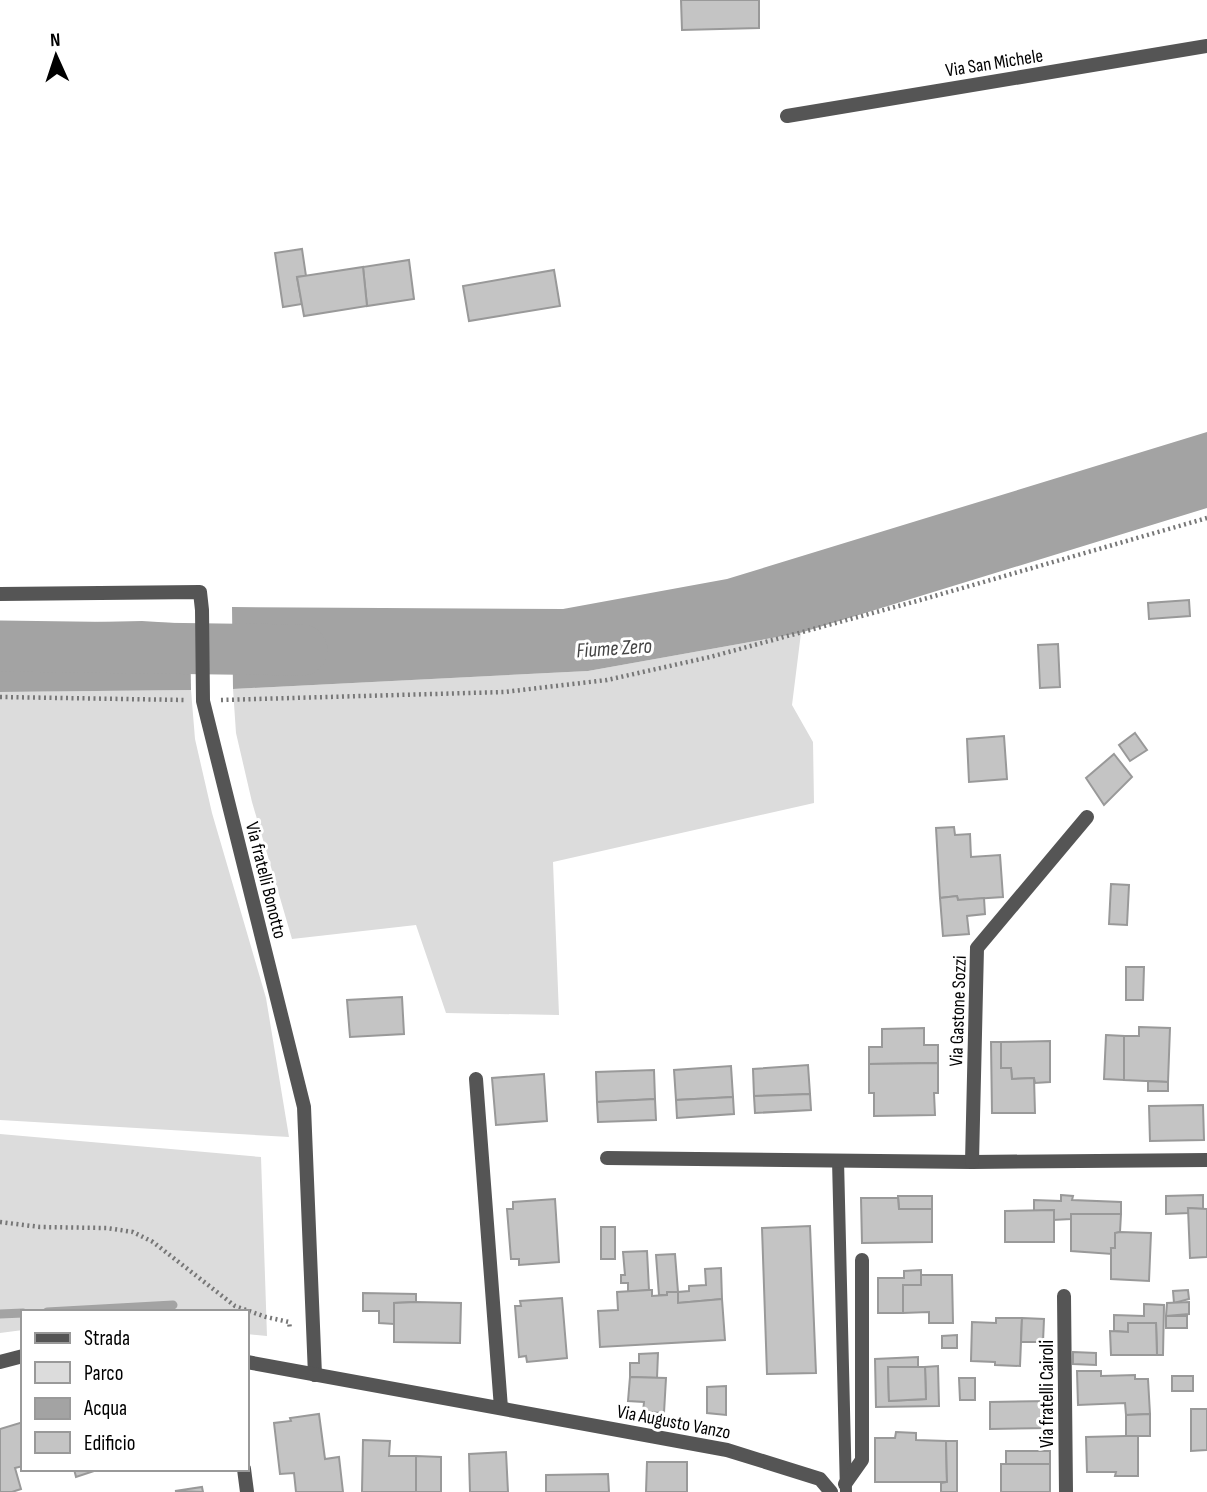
<svg xmlns="http://www.w3.org/2000/svg" width="1207" height="1492" font-family="'Sofia Sans Condensed',sans-serif">
<style>
.green{fill:#dcdcdc}
.water{fill:#a3a3a3}
.lines{fill:none;stroke-linecap:round;stroke-linejoin:round}
.stream{stroke:#a3a3a3;stroke-width:9}
.river{stroke:#a3a3a3;stroke-width:51}
.building{fill:#c4c4c4;stroke:#999;stroke-width:2}
.path{stroke:#777;stroke-width:4.5;stroke-dasharray:2 3.5;stroke-linecap:butt}
.lane{stroke:#555;stroke-width:12}
.street{stroke:#555;stroke-width:14}
.labels{text-anchor:middle;stroke-width:6;stroke-linejoin:round;paint-order:stroke}
.street-label{font-size:19px;fill:#000;stroke:#fff}
.water-label{font-size:21px;font-style:italic;fill:#444;stroke:#fff}
</style>
<rect width="100%" height="100%" fill="#fff"/>
<!-- green -->
<g class="green">
<path d="M801,633L792,705L813,742L814,803L553,862L559,1015L446,1013L416,925L292,939L252,802L236,733L233,689L588,671Z"/>
<path d="M191,690L195,739L212,813L266,998L289,1137L0,1120V692Z"/>
<path d="M0,1134L261,1157L267,1336L247,1334V1312H23V1330L0,1333Z"/>
</g>
<!-- water -->
<g class="water">
<path d="M1207,432V508L800,633L588,671L233,689L232,607L563,609L727,579Z"/>
<path d="M142,621L190,624L191,690L0,692V624Z"/>
</g>
<g class="lines">
<!-- stream -->
<g class="stream">
<path d="M47,1312L173,1305"/>
<path d="M0,1314L23,1313"/>
</g>
<!-- river -->
<path class="river" d="M0,646L302,650"/>
</g>
<!-- building -->
<g class="building">
<path d="M681,0H759V28L682,30Z"/>
<path d="M302,249L306,276L297,277L302,304L283,307L275,253Z"/>
<path d="M409,260L414,299L367,306L363,267Z"/>
<path d="M363,267L367,306L304,316L297,277Z"/>
<path d="M554,270L560,306L469,321L463,286Z"/>
<path d="M1189,600L1190,616L1149,619L1148,603Z"/>
<path d="M1058,644L1060,687L1040,688L1038,645Z"/>
<path d="M1135,733L1147,750L1130,761L1119,745Z"/>
<path d="M1004,736L1007,779L969,782L967,739Z"/>
<path d="M1114,754L1132,777L1104,805L1086,778Z"/>
<path d="M954,827L955,835L970,834L971,857L1000,855L1003,897L958,900L957,896L940,898L936,828Z"/>
<path d="M1111,884L1129,885L1127,925L1109,924Z"/>
<path d="M957,896L958,900L984,898L985,914L967,916L969,934L943,936L940,898Z"/>
<path d="M1126,967H1144L1143,1000H1126Z"/>
<path d="M402,997L404,1034L350,1037L347,1000Z"/>
<path d="M1139,1027L1170,1028L1168,1082L1124,1080V1036H1139Z"/>
<path d="M924,1028V1045H938V1063L869,1064V1047H882V1029Z"/>
<path d="M1106,1035L1124,1036V1080L1104,1079Z"/>
<path d="M1050,1041V1082L1035,1083L1034,1078L1012,1079L1011,1068H1001V1042Z"/>
<path d="M991,1042H1001V1068H1011L1012,1079L1034,1078L1035,1113H992Z"/>
<path d="M938,1063V1093H934L935,1115L874,1116V1093H869V1064Z"/>
<path d="M808,1065L810,1094L754,1096L753,1069Z"/>
<path d="M731,1066L733,1097L676,1100L674,1070Z"/>
<path d="M654,1070L655,1099L597,1102L596,1072Z"/>
<path d="M544,1074L547,1121L496,1125L492,1078Z"/>
<path d="M1148,1081L1168,1082V1091H1148Z"/>
<path d="M810,1094L811,1110L755,1113L754,1096Z"/>
<path d="M733,1097L734,1114L677,1118L676,1100Z"/>
<path d="M655,1099L656,1120L598,1122L597,1102Z"/>
<path d="M1203,1105L1204,1140L1150,1141L1149,1106Z"/>
<path d="M1061,1195L1073,1196L1072,1200L1121,1202V1214H1071V1219L1053,1220L1054,1210L1034,1211V1200L1061,1201Z"/>
<path d="M1203,1195V1209L1188,1208L1189,1213L1166,1214V1196Z"/>
<path d="M898,1196H932V1209H899Z"/>
<path d="M861,1198H898L899,1209H932V1242L862,1243Z"/>
<path d="M555,1199L559,1262L519,1265V1259H511L507,1209H513V1202Z"/>
<path d="M1188,1208L1207,1209V1257L1190,1258Z"/>
<path d="M1054,1210V1242H1005V1211Z"/>
<path d="M1071,1214H1121L1120,1232L1115,1233V1248H1111L1112,1254L1071,1251Z"/>
<path d="M810,1226L816,1373L767,1374L762,1228Z"/>
<rect x="601" y="1227" width="14" height="32"/>
<path d="M1120,1232L1151,1233L1149,1281L1111,1279V1248H1115V1233Z"/>
<path d="M647,1251L649,1290L628,1292V1283H621V1275H625L623,1252Z"/>
<path d="M675,1254L678,1292H667V1295H659L656,1255Z"/>
<path d="M721,1268L722,1299L678,1303V1292L689,1291V1286L706,1285L705,1269Z"/>
<path d="M921,1270V1285H903V1313H878V1278H904V1271Z"/>
<path d="M921,1275H952L953,1323H929V1312L903,1313V1285H921Z"/>
<path d="M649,1290H652V1296L667,1295V1292H678V1303L722,1299L725,1340L600,1347L598,1311L618,1310L617,1292Z"/>
<path d="M1188,1290L1189,1299L1174,1303L1173,1291Z"/>
<path d="M363,1293L416,1294V1302L394,1303V1324L379,1323V1311H363Z"/>
<path d="M562,1298L567,1358L527,1362L526,1356L519,1357L515,1306H521L520,1301Z"/>
<path d="M416,1302L461,1303L460,1343L394,1342V1303Z"/>
<path d="M1189,1302V1314L1166,1316L1167,1303Z"/>
<path d="M1144,1304L1164,1305L1163,1355H1157L1156,1323H1128V1332L1114,1331V1315L1144,1316Z"/>
<rect x="1166" y="1316" width="21" height="12"/>
<path d="M996,1318H1022L1020,1366L995,1365V1362L971,1361L972,1322L996,1323Z"/>
<path d="M1022,1318L1044,1319L1043,1342H1021Z"/>
<path d="M1128,1323H1156L1157,1355H1111L1110,1331L1128,1332Z"/>
<path d="M957,1335V1348H942V1336Z"/>
<path d="M1073,1352L1096,1353V1365L1073,1364Z"/>
<path d="M658,1353L657,1378L630,1377V1363H639V1354Z"/>
<path d="M918,1357V1367H888L889,1401L926,1399L925,1367L938,1366L939,1406L876,1407L875,1359Z"/>
<path d="M888,1367H925L926,1399L889,1401Z"/>
<path d="M1077,1371H1101V1376L1135,1375V1379H1148L1150,1414L1126,1415L1125,1403L1078,1405Z"/>
<rect x="1172" y="1376" width="21" height="15"/>
<path d="M630,1377L666,1378L664,1413L643,1412L644,1402L628,1401Z"/>
<path d="M959,1378H975V1400H960Z"/>
<path d="M726,1386V1415L707,1413V1387Z"/>
<path d="M1049,1401L1050,1428L990,1429V1402Z"/>
<path d="M1191,1409H1207V1450L1191,1451Z"/>
<path d="M319,1414L325,1459L339,1457L343,1492H296L294,1473L280,1474L274,1423L291,1421L290,1418Z"/>
<path d="M1150,1414V1436H1126V1415Z"/>
<path d="M23,1422V1466L15,1468L21,1489L12,1492H0V1429Z"/>
<path d="M896,1432L916,1433V1440L946,1441L947,1482H875V1438H895Z"/>
<path d="M1126,1436H1138V1476H1115L1116,1472H1087L1086,1437Z"/>
<path d="M363,1440L390,1441L389,1456H416V1492H362Z"/>
<path d="M946,1441H957V1492H941V1483L947,1482Z"/>
<rect x="1006" y="1451" width="44" height="13"/>
<path d="M506,1452L508,1492H470L469,1454Z"/>
<path d="M416,1456L441,1457V1492H416Z"/>
<path d="M647,1462H687V1492H646Z"/>
<rect x="1001" y="1464" width="49" height="28"/>
<path d="M74,1469H100L76,1477Z"/>
<path d="M608,1474L609,1492H546V1475Z"/>
<path d="M202,1487L203,1492L175,1491Z"/>
</g>
<g class="lines">
<!-- path -->
<g class="path">
<path d="M0,697L185,700"/>
<path d="M221,700L504,692L607,680L710,657L917,601L1207,518"/>
<path d="M0,1222L40,1227L107,1228L133,1232L153,1242L235,1306L266,1317L289,1322L290,1329"/>
</g>
<!-- lane -->
<path class="lane" d="M838,1160L846,1492"/>
<!-- street -->
<g class="street">
<path d="M787,116L1207,46"/>
<path d="M0,594L200,592L202,610L203,701L304,1107L315,1375"/>
<path d="M476,1079L501,1408"/>
<path d="M607,1158L972,1162L1207,1160"/>
<path d="M972,1162L977,948L1087,817"/>
<path d="M1064,1296L1066,1492"/>
<path d="M0,1362L23,1356"/>
<path d="M247,1362L727,1450L820,1479L831,1492"/>
<path d="M244,1469L247,1492"/>
<path d="M845,1484L862,1460V1260"/>
</g>
</g>
<g class="labels">
<!-- street labels -->
<g class="street-label">
<text transform="translate(994 62) rotate(-9)" y="7">Via San Michele</text>
<text transform="translate(267 880) rotate(76)" y="7">Via fratelli Bonotto</text>
<text transform="translate(957 1011) rotate(-88)" y="7">Via Gastone Sozzi</text>
<text transform="translate(1046 1394) rotate(-90)" y="7">Via fratelli Cairoli</text>
<text transform="translate(674 1421) rotate(11)" y="7">Via Augusto Vanzo</text>
</g>
<!-- water labels -->
<g class="water-label">
<text transform="translate(614 648) rotate(-4)" y="7">Fiume Zero</text>
</g>
</g>
<!-- legend -->
<rect x="21" y="1310" width="228" height="161" fill="#ffffff" stroke="#999999" stroke-width="2"/>
<rect x="35" y="1333" width="35" height="10" fill="#555555" stroke="#999999" stroke-width="2"/>
<text x="84" y="1345" font-size="21" fill="#000000">Strada</text>
<rect x="35" y="1362" width="35" height="21" fill="#dcdcdc" stroke="#999999" stroke-width="2"/>
<text x="84" y="1380" font-size="21" fill="#000000">Parco</text>
<rect x="35" y="1398" width="35" height="21" fill="#a3a3a3" stroke="#999999" stroke-width="2"/>
<text x="84" y="1415" font-size="21" fill="#000000">Acqua</text>
<rect x="35" y="1432" width="35" height="21" fill="#c4c4c4" stroke="#999999" stroke-width="2"/>
<text x="84" y="1450" font-size="21" fill="#000000">Edificio</text>
<!-- north arrow -->
<g transform="translate(56 56) rotate(357)" stroke="#ffffff" stroke-width="5" paint-order="stroke">
<path d="M0-5L12 26L0 18L-12 26Z" fill="#000000"/>
<text y="-10" font-size="19" font-weight="bold" text-anchor="middle" fill="#000000">N</text>
</g>
</svg>
